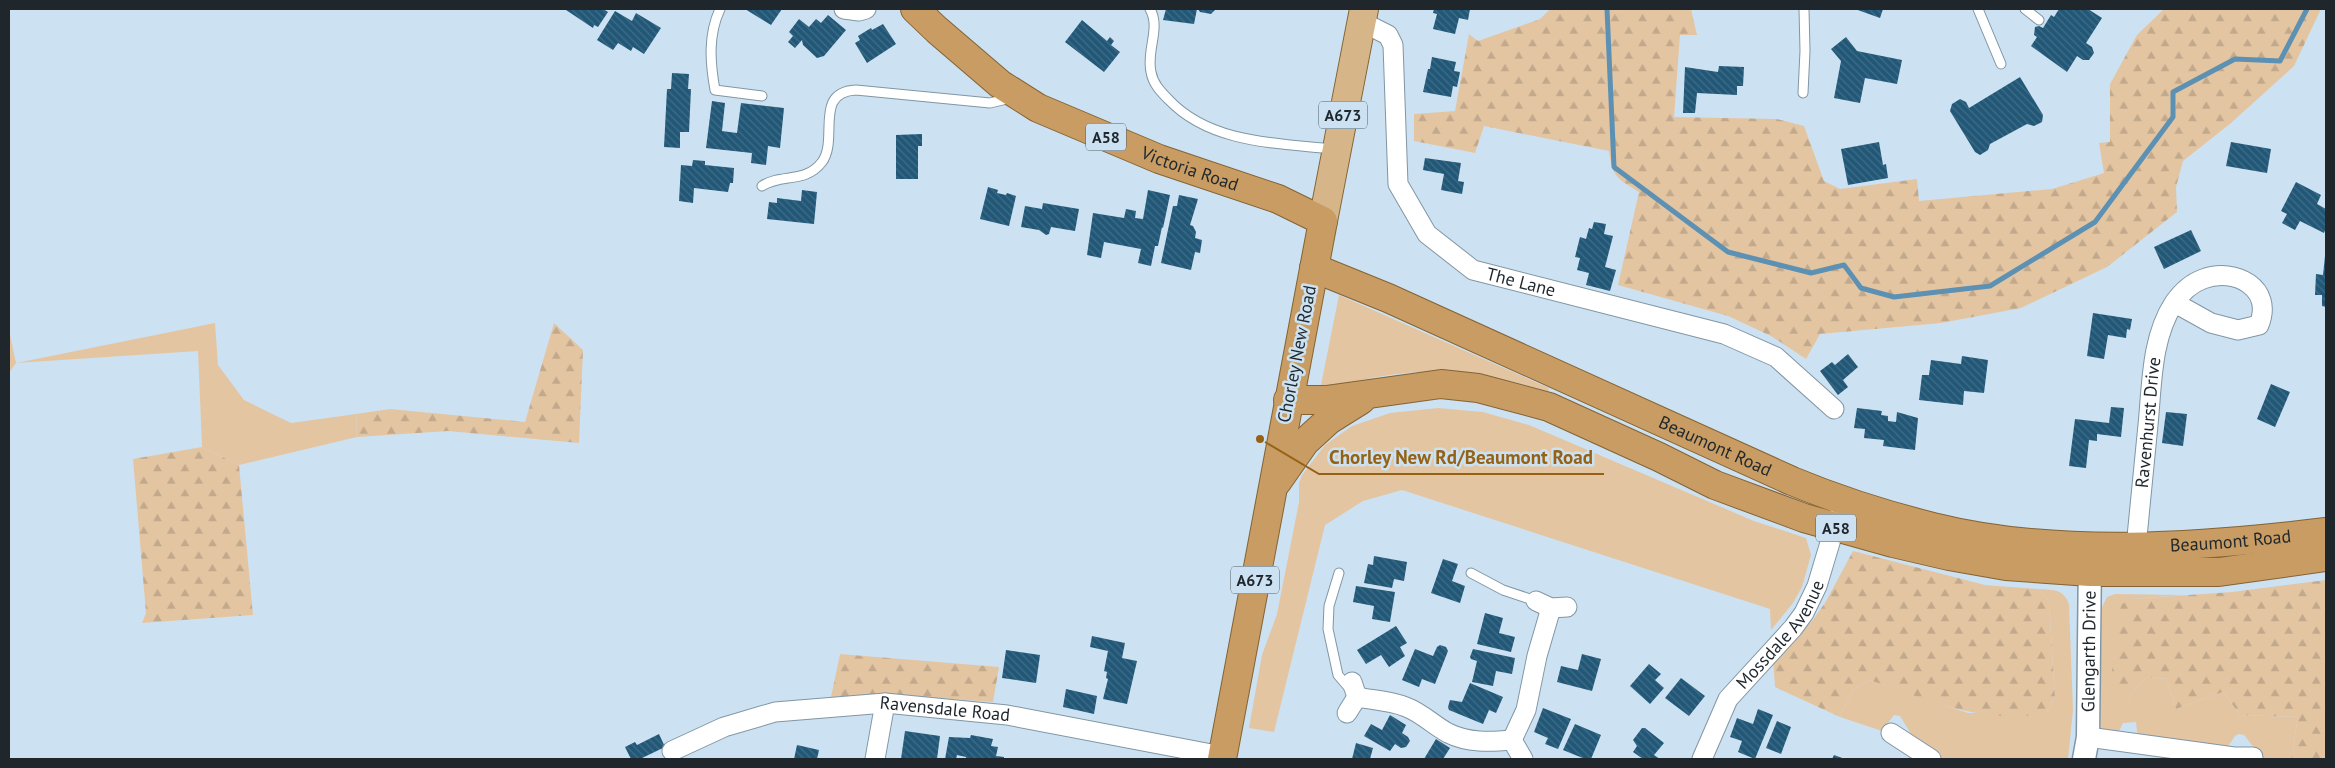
<svg xmlns="http://www.w3.org/2000/svg" width="2335" height="768" font-family="'PT Sans',sans-serif">
<style>
.grass{fill:#e4c5a2}
.forest{fill:url(#forest-firs)}
.lines{fill:none;stroke-linecap:round;stroke-linejoin:round}
.stream{stroke:#5c91b3;stroke-width:5}
.building{fill:url(#building-back-hatch)}
.service-casing{stroke:#8196a4;stroke-width:11}
.minor-casing{stroke:#8196a4;stroke-width:21}
.tertiary-casing{stroke:#8196a4;stroke-width:25}
.primary-casing{stroke:#846335;stroke-width:30}
.trunk-casing{stroke:#846335;stroke-width:30}
.service{stroke:#fff;stroke-width:9}
.minor{stroke:#fff;stroke-width:19}
.tertiary{stroke:#fff;stroke-width:22}
.primary{stroke:#d6b589;stroke-width:28}
.trunk{stroke:#c89c62;stroke-width:28}
.labels{text-anchor:middle;stroke-width:5;stroke-linejoin:round;paint-order:stroke}
.shield{fill:#cce2f2;stroke:#535f68;stroke-width:1}
.shield-label{font-size:16px;font-weight:bold;fill:#1f272d}
.street-label{font-size:18px;fill:#1f272d;stroke:#cce2f2}
.leader{fill:none;stroke:#956215;stroke-width:2}
.callout-dot{fill:#956215;stroke:#cce2f2;stroke-width:2}
.callout-label{font-size:19px;text-anchor:middle;font-weight:bold;fill:#956215;stroke:#cce2f2;stroke-width:5;stroke-linejoin:round;paint-order:stroke}
</style>
<defs>
<pattern id="forest-firs" width="22" height="20" patternUnits="userSpaceOnUse" patternTransform="scale(1.25)"><rect width="22" height="20" fill="#e4c5a2"/><path d="M5 1l3.5 6h-7zM16 11l3.5 6h-7z" fill="#c3a98c"/></pattern>
<pattern id="building-back-hatch" width="6" height="6" patternUnits="userSpaceOnUse" patternTransform="scale(1.25)"><rect width="6" height="6" fill="#225877"/><path d="M-1 5l2 2M0 0l6 6M5-1l2 2" fill="none" stroke="#416c86"/></pattern>
</defs>
<rect width="100%" height="100%" fill="#cce2f2"/>
<!-- grass -->
<g class="grass">
<path d="M1339,295L1549,388L1548,392C1459,363 1409,367 1320,390Z"/>
<path d="M215,323L218,365L244,400L291,423L356,414L357,437L239,465L202,447L198,351L16,363Z"/>
<path d="M1438,408L1483,412L1529,425L1754,521L1806,538L1811,555L1802,587L1793,603L1771,630L1770,609L1402,490L1363,501L1325,525L1274,732L1249,728L1262,655L1277,614L1299,502V483L1302,475L1325,445L1352,426L1390,413Z"/>
<path d="M2039,589C2055,590 2063,589 2069,604L2073,710L2068,759H1943L1916,742L1900,716L1894,715L1882,731L1840,717L1852,690L1869,680L1968,713L2047,712L2055,698L2049,601Z"/>
<path d="M2115,594L2183,595L2131,599L2127,699L2147,677L2166,679L2176,709L2223,692L2240,715L2298,717L2291,759H2263L2244,735L2239,734L2235,736L2227,748L2141,736L2137,732L2136,722L2123,723L2118,733L2102,730L2100,725L2102,607L2107,597Z"/>
</g>
<!-- forest -->
<g class="forest">
<path d="M1550,9H1691L1697,35H1680L1674,117L1777,119L1804,126L1824,181L1840,189L1917,179L1919,201L2052,189L2104,173L2099,143L2110,142V84L2137,35L2164,9H2321L2294,66L2231,123L2183,161L2176,187L2177,212L2107,267L2021,308L1941,323L1820,334L1806,359L1771,336L1728,316L1618,285L1639,192C1618,179 1612,177 1609,151L1484,126L1475,153L1414,141V114L1455,111L1469,34L1478,41L1540,19Z"/>
<path d="M554,323L583,350L579,443L448,431L357,437L356,414L390,409L525,422Z"/>
<path d="M9,330L16,363L9,373Z"/>
<path d="M202,447L239,465L253,615L142,623L146,613L133,459Z"/>
<path d="M1853,551L1985,585L2039,589L2049,601L2055,698L2047,712C1990,728 1923,698 1869,680L1852,690L1840,717L1775,687L1773,659L1812,621L1825,603Z"/>
<path d="M2326,580V759H2291L2298,717L2240,715L2223,692L2176,709L2166,679L2147,677L2127,699L2118,694L2111,682L2117,618L2122,604L2131,599L2232,592Z"/>
<path d="M840,654L999,667L993,702L894,695L831,697Z"/>
</g>
<g class="lines">
<!-- stream -->
<path class="stream" d="M1607,9L1614,167L1728,252L1811,273L1844,265L1861,288L1894,297L1990,286L2095,222L2173,117V92L2235,59L2280,61L2307,9"/>
</g>
<!-- building -->
<g class="building">
<path d="M567,9H603L608,12L598,27L594,25L593,28L566,10Z"/>
<path d="M745,9H782L771,25Z"/>
<path d="M1166,9H1197L1194,24L1163,20Z"/>
<path d="M1198,9H1216L1211,14L1200,12Z"/>
<path d="M1434,9H1470L1468,20L1459,18L1455,34L1433,29L1437,14L1433,13Z"/>
<path d="M1855,9H1883L1880,18Z"/>
<path d="M2059,9H2088L2102,18L2086,43L2092,47L2094,53L2089,60H2083L2077,56L2067,72L2031,46L2037,37L2034,35L2035,27L2039,26L2043,28L2051,15L2054,17Z"/>
<path d="M615,11L632,21L636,13L661,28L644,54L633,47L631,51L618,43L613,50L597,40Z"/>
<path d="M828,15L846,30L824,56L817,58L803,45L802,40L795,48L788,42L793,36L789,32L799,19L809,27L816,19L821,23Z"/>
<path d="M1082,20L1107,41L1110,37L1114,41L1111,45L1120,52L1104,72L1065,42Z"/>
<path d="M883,24L896,44L867,63L855,43L860,40L858,36L871,28L872,30Z"/>
<path d="M1846,37L1857,51L1902,60L1897,84L1865,78L1860,103L1834,98L1841,61L1831,49Z"/>
<path d="M1432,57L1456,62L1454,71L1460,72L1457,87L1453,86L1451,97L1423,92L1428,69H1430Z"/>
<path d="M1719,66L1744,67L1743,86H1737V95L1697,93L1695,113H1683L1685,67L1718,72Z"/>
<path d="M672,73L689,74L688,89H691L689,132H680V148L664,147L667,89H671Z"/>
<path d="M2020,77L2043,115L2042,122L2034,126L2027,124L1990,144L1988,150L1980,155L1975,152L1950,111L1952,104L1960,99L1966,102L1969,108Z"/>
<path d="M712,101L725,103L722,131L737,133L741,103L784,108L780,148L768,146L766,165L751,163L752,153L706,148Z"/>
<path d="M922,134V146H918V179H896V135Z"/>
<path d="M1879,142L1883,165L1886,164L1888,178L1848,185L1841,149Z"/>
<path d="M2231,142L2271,149L2267,173L2226,166Z"/>
<path d="M1425,158L1461,163L1458,181L1464,182L1462,194L1441,190L1444,174L1423,170Z"/>
<path d="M693,160L705,161V165L734,168L733,183H730L728,192L694,188L693,203L679,201L681,165L692,166Z"/>
<path d="M2296,182L2321,195L2317,204L2326,209V228L2324,233L2300,221L2295,230L2282,223L2287,214L2281,211Z"/>
<path d="M988,187L998,190L997,193L1006,195L1007,193L1016,196L1009,226L980,219Z"/>
<path d="M802,190L817,192L814,224L767,219L769,202L777,203V198L801,201Z"/>
<path d="M1148,190L1170,195L1163,228L1162,227L1158,246H1155L1151,266L1138,263L1141,249L1104,242L1101,258L1087,255L1093,213L1124,218L1126,209L1136,211L1135,218L1143,219Z"/>
<path d="M1179,195L1198,199L1190,225L1193,226L1196,232L1195,238L1202,240L1200,253L1195,252L1191,270L1161,263L1173,206H1177Z"/>
<path d="M1043,203L1079,209L1075,231L1051,227L1049,234L1046,235L1039,230L1021,227L1025,206L1042,209Z"/>
<path d="M1594,222L1606,224L1604,234L1613,236L1605,267L1616,270L1610,291L1586,285L1589,273L1577,270L1580,258L1575,257L1580,237L1586,239L1589,228L1592,229Z"/>
<path d="M2191,230L2201,251L2164,269L2154,247Z"/>
<path d="M2325,256H2326V307L2322,306V295H2315L2316,274L2323,275Z"/>
<path d="M2093,313L2132,319L2130,330L2127,329L2126,338L2108,335L2104,359L2087,356Z"/>
<path d="M1848,354L1858,367L1843,380L1848,387L1838,395L1820,371L1832,362L1835,365Z"/>
<path d="M1962,356L1988,360L1984,393L1964,391L1963,405L1919,400L1922,375H1929L1931,360L1961,364Z"/>
<path d="M2271,384L2290,392L2275,427L2257,419Z"/>
<path d="M2111,407L2124,408L2121,437L2097,434V441L2089,440L2086,468L2069,466L2075,419L2109,423Z"/>
<path d="M1857,408L1882,411L1881,415L1888,416V421L1896,422L1897,412L1918,418L1915,450L1883,446L1884,440L1864,438L1865,429L1854,428Z"/>
<path d="M2166,412L2187,414L2183,446L2162,443Z"/>
<path d="M1374,556L1407,562L1404,581L1394,579L1392,588L1364,583L1368,564L1373,565Z"/>
<path d="M1443,559L1458,564L1452,581L1465,586L1460,603L1431,593Z"/>
<path d="M1356,586L1395,592L1390,622L1372,619L1374,606L1353,602Z"/>
<path d="M1485,613L1503,618L1499,633L1515,637L1511,652L1477,644Z"/>
<path d="M1396,626L1407,643L1400,647L1405,656L1389,667L1381,655L1366,664L1357,650Z"/>
<path d="M1092,636L1125,643L1122,658L1137,661L1127,704L1103,699L1108,679L1106,678L1107,672L1104,671L1108,651L1090,647Z"/>
<path d="M1440,645L1446,647L1448,651L1435,684L1422,679L1419,687L1402,680L1415,649L1433,656L1437,647Z"/>
<path d="M1473,649L1515,658L1512,674L1496,671L1493,686L1472,682L1477,661L1471,659L1470,657Z"/>
<path d="M1006,650L1040,655L1036,683L1002,678Z"/>
<path d="M1582,654L1601,659L1592,691L1557,682L1561,666L1578,670Z"/>
<path d="M1649,664L1661,674L1655,680L1664,688L1650,704L1630,686Z"/>
<path d="M1681,678L1705,696L1689,716L1665,698Z"/>
<path d="M1470,683L1503,697L1496,713L1489,710L1483,724L1449,710L1448,707L1450,700L1462,702Z"/>
<path d="M1066,689L1097,696L1094,714L1063,707Z"/>
<path d="M1543,708L1571,719L1558,749L1545,744L1548,738L1534,732Z"/>
<path d="M1758,709L1773,715L1755,759L1738,752L1742,741L1730,737L1737,718L1753,724Z"/>
<path d="M1390,715L1406,725L1402,733L1408,737L1410,741L1406,747L1401,748L1395,744L1390,751L1364,736L1371,724L1382,730Z"/>
<path d="M1777,721L1791,727L1781,754L1766,748Z"/>
<path d="M1575,724L1601,735L1591,759H1585L1563,750Z"/>
<path d="M1642,728H1645L1664,743L1654,755L1660,759H1643L1633,752L1637,746L1633,740Z"/>
<path d="M905,731L940,736L937,759H901Z"/>
<path d="M659,734L665,747L640,759H631L625,747L635,742L637,745Z"/>
<path d="M971,735L993,739L991,746L998,747L996,756L1004,757V759H966V757L957,755L956,759H945L949,737L970,738Z"/>
<path d="M1436,739L1450,748L1443,759H1424Z"/>
<path d="M1356,743L1373,748L1370,759H1352Z"/>
<path d="M797,745L819,750L817,759H794Z"/>
<path d="M1834,755L1845,759H1832Z"/>
</g>
<g class="lines">
<defs>
<g id="service">
<path d="M720,9C708,35 710,62 715,90L762,96"/>
<path d="M1150,9C1161,28 1146,51 1151,72C1153,84 1161,92 1169,100C1211,144 1278,143 1333,149"/>
<path d="M1978,9L2001,64"/>
<path d="M2025,9L2039,20"/>
<path d="M1803,93L1805,51L1804,9"/>
<path d="M762,186C782,173 805,184 822,162C839,139 813,92 856,90L990,103L1011,98"/>
<path d="M1339,573L1329,606L1328,629L1338,675L1350,689"/>
<path d="M1471,573L1503,590L1536,601"/>
</g>
<g id="minor">
<path d="M844,9L859,11L866,9"/>
<path id="s1" d="M1362,22L1388,35L1393,45L1398,184L1427,234L1473,270L1724,334L1776,357L1834,409"/>
<path id="s2" d="M2140,556L2136,547C2140,506 2144,465 2148,425C2152,385 2151,338 2174,303C2181,293 2192,283 2203,279C2235,267 2274,288 2259,325L2238,330L2211,323L2175,303"/>
<path d="M1536,601L1551,608L1567,607"/>
<path d="M1357,697C1372,700 1391,701 1406,707C1422,713 1433,725 1448,733C1468,743 1490,742 1512,740L1523,759"/>
<path d="M1347,713L1357,697L1352,682"/>
<path d="M1891,733L1931,759"/>
<path d="M2088,737L2234,757H2253"/>
<path d="M1512,740L1526,710L1537,656L1551,608"/>
<path id="s3" d="M672,751L724,727L775,712L885,703L1007,715L1222,756"/>
<path d="M875,759L885,703"/>
<path id="s4" d="M1702,759L1728,699L1793,628L1804,613L1817,586L1838,516"/>
</g>
<g id="tertiary">
<path id="s5" d="M2084,759L2088,737L2090,556"/>
</g>
<path id="primary" d="M1323,221L1364,9"/>
<g id="trunk">
<path id="s6" d="M915,9L937,30L1000,84L1038,108L1159,159L1278,199L1323,221L1222,759"/>
<path id="s7" d="M1314,268L1388,298L1792,481C1838,500 1885,515 1933,527C2058,558 2200,547 2326,532"/>
<path d="M1288,400H1326L1441,384L1478,388L1549,407L1659,457L1715,485L1804,518L1893,543L1949,556L2006,566L2090,572H2219L2326,557"/>
<path d="M1277,482L1305,442L1329,420L1361,400"/>
</g>
</defs>
<!-- service casing -->
<use href="#service" class="service-casing"/>
<!-- minor casing -->
<use href="#minor" class="minor-casing"/>
<!-- tertiary casing -->
<use href="#tertiary" class="tertiary-casing"/>
<!-- primary casing -->
<use href="#primary" class="primary-casing"/>
<!-- trunk casing -->
<use href="#trunk" class="trunk-casing"/>
<!-- service -->
<use href="#service" class="service"/>
<!-- minor -->
<use href="#minor" class="minor"/>
<!-- tertiary -->
<use href="#tertiary" class="tertiary"/>
<!-- primary -->
<use href="#primary" class="primary"/>
<!-- trunk -->
<use href="#trunk" class="trunk"/>
</g>
<g class="labels">
<!-- shield labels -->
<g class="shield">
<rect x="1319" y="101.5" width="48" height="27" rx="4"/>
<rect x="1086" y="123.5" width="40" height="27" rx="4"/>
<rect x="1816" y="514.5" width="40" height="27" rx="4"/>
<rect x="1231" y="566.5" width="48" height="27" rx="4"/>
</g>
<g class="shield-label">
<text x="1343" y="121">A673</text>
<text x="1106" y="143">A58</text>
<text x="1836" y="534">A58</text>
<text x="1255" y="586">A673</text>
</g>
<!-- street labels -->
<g class="street-label">
<text dy="6" stroke="none"><textPath href="#s6" startOffset="322">Victoria Road</textPath></text>
<text dy="6" stroke="none"><textPath href="#s1" startOffset="345">The Lane</textPath></text>
<text transform="translate(1297 354) rotate(-79)" y="6">Chorley New Road</text>
<text dy="6" stroke="none"><textPath href="#s2" startOffset="135">Ravenhurst Drive</textPath></text>
<text dy="6" stroke="none"><textPath href="#s7" startOffset="439">Beaumont Road</textPath></text>
<text dy="6" stroke="none"><textPath href="#s7" startOffset="971">Beaumont Road</textPath></text>
<text dy="6" stroke="none"><textPath href="#s4" startOffset="149">Mossdale Avenue</textPath></text>
<text dy="6" stroke="none"><textPath href="#s5" startOffset="108">Glengarth Drive</textPath></text>
<text dy="6" stroke="none"><textPath href="#s3" startOffset="281">Ravensdale Road</textPath></text>
</g>
</g>
<!-- callouts -->
<path class="leader" d="M1260 439L1319 474H1604"/>
<circle class="callout-dot" cx="1260" cy="439" r="5"/>
<g class="callout-label">
<text x="1461" y="464">Chorley New Rd/Beaumont Road</text>
</g>
<!-- border -->
<rect width="2335" height="768" fill="none" stroke="#1f272d" stroke-width="20"/>
</svg>
